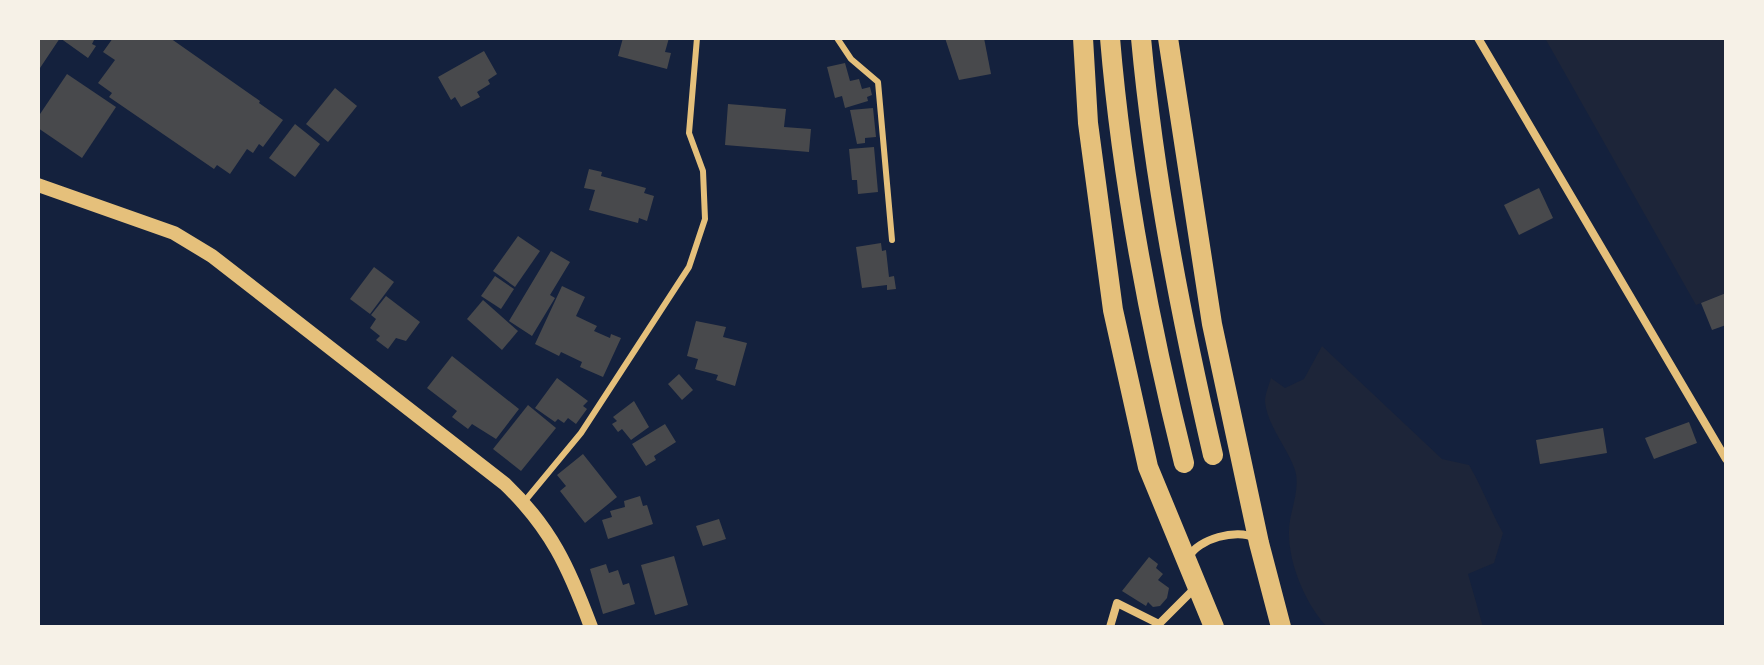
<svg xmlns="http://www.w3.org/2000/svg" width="1764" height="665" font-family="Quicksand,sans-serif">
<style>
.green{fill:#1d2539}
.building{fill:#48494c}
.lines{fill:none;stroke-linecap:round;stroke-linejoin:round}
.service{stroke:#e5c07b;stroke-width:6}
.minor{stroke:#e5c07b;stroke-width:8}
.tertiary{stroke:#e5c07b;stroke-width:14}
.primary{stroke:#e5c07b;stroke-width:20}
</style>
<rect width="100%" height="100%" fill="#14213d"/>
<!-- green -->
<g class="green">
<path d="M1545,38H1726V293L1696,305Z"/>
<path d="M1322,346L1442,459L1469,465C1482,487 1490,510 1503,533L1494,563L1468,574L1483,627H1327C1306,605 1288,563 1289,531C1289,512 1301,490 1295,470C1287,447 1268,427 1265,402C1265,394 1269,385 1271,378L1285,388L1304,379Z"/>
</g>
<!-- building -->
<g class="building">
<path d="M38,38H95L92,44L96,46L88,58L60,38L38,71Z"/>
<path d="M113,38H170L260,101L259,103L283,120L263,147L259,144L253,153L247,149L230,174L217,165L214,169L109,97L112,93L98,83L115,60L103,52Z"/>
<path d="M623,38H669L665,52L671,53L667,69L618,56Z"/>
<path d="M945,38H984L991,74L959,80Z"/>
<path d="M484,51L497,74L488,80L490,84L477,92L480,97L461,107L455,97L451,100L438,77Z"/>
<path d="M845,63L850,81L859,79L862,89L870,87L872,95L867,97L868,101L845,108L842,96L835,98L827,67Z"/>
<path d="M67,74L116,107L82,158L38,128V117Z"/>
<path d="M335,88L357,106L328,142L306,124Z"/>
<path d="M728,104L786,109L784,127L811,129L809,152L725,145Z"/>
<path d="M873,108L876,137L865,138V143L857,144L850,110Z"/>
<path d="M295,124L320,144L295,177L269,158Z"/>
<path d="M874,147L878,192L858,194L857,180H852L849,149Z"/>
<path d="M589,169L602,172L601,176L646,188L644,193L654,196L647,221L639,218L638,223L589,210L595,190L584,188Z"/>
<path d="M1539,188L1553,218L1519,235L1504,205Z"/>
<path d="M518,236L540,251L515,287L493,271Z"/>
<path d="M881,243L882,251L886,250L889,277L894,276L896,289L887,290V285L862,288L856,247Z"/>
<path d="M551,251L570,262L550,295L555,298L532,336L509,321Z"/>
<path d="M374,267L394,282L370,314L350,299Z"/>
<path d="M495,276L514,289L501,309L481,296Z"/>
<path d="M562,286L585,297L576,316L597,326L594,331L610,338L611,334L621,338L603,377L580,367L582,362L561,352L559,356L535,344Z"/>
<path d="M1726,293V325L1712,330L1701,303Z"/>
<path d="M386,296L420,322L406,341L396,338L388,349L376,340L380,336L370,328L376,319L371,315Z"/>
<path d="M483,300L518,331L502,350L467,319Z"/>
<path d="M696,321L726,327L723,337L747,343L735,386L716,380L718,375L695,369L698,359L687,356Z"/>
<path d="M452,356L519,409L496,439L472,424L468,429L452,417L457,411L427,388Z"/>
<path d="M679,374L693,390L682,400L668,384Z"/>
<path d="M557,378L588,401L583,406L587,409L576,424L568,418L564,423L558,419L555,422L535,408Z"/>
<path d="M634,401L649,427L631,440L622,429L618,432L612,424L617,421L613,417Z"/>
<path d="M528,405L556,428L521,471L493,449Z"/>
<path d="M1689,422L1697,443L1654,459L1645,438Z"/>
<path d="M665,424L676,442L654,456L656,460L646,466L632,444Z"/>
<path d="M1603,428L1607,453L1540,464L1536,440Z"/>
<path d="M583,454L617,497L585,523L560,491L566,486L557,475Z"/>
<path d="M640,496L643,506L647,505L653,524L608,539L602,520L612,517L610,511L625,507L624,501Z"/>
<path d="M719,519L726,539L703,546L696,526Z"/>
<path d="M674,556L688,605L655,615L641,565Z"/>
<path d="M1149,557L1158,564L1156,568L1163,574L1158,580L1169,588L1167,598L1160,606L1153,607L1148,602L1146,606L1122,591Z"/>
<path d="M606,564L609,573L618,570L623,585L629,583L635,604L603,614L590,569Z"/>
</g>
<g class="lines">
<!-- service -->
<g class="service">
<path d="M837,38L851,59L878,82L892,240"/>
<path d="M524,502L581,433L689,267L705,219L703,171L689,133L697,38"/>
</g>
<!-- minor -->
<g class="minor">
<path d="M1478,38L1726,459"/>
<path d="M1189,557C1197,539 1238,528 1254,538"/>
<path d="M1110,627L1117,603L1159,624L1195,588"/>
</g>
<!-- tertiary -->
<path class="tertiary" d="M38,185L174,233L212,256L505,484C551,528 569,568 591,627"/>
<!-- primary -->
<g class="primary">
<path d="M1083,38L1088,123L1113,310L1148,467L1214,627"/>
<path d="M1110,38C1122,182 1149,323 1184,463"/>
<path d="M1141,38C1154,179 1181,317 1213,455"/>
<path d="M1168,38L1212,324L1259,543L1281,627"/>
</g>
</g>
<!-- border -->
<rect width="1764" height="665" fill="none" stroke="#f6f1e7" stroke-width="80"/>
</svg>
